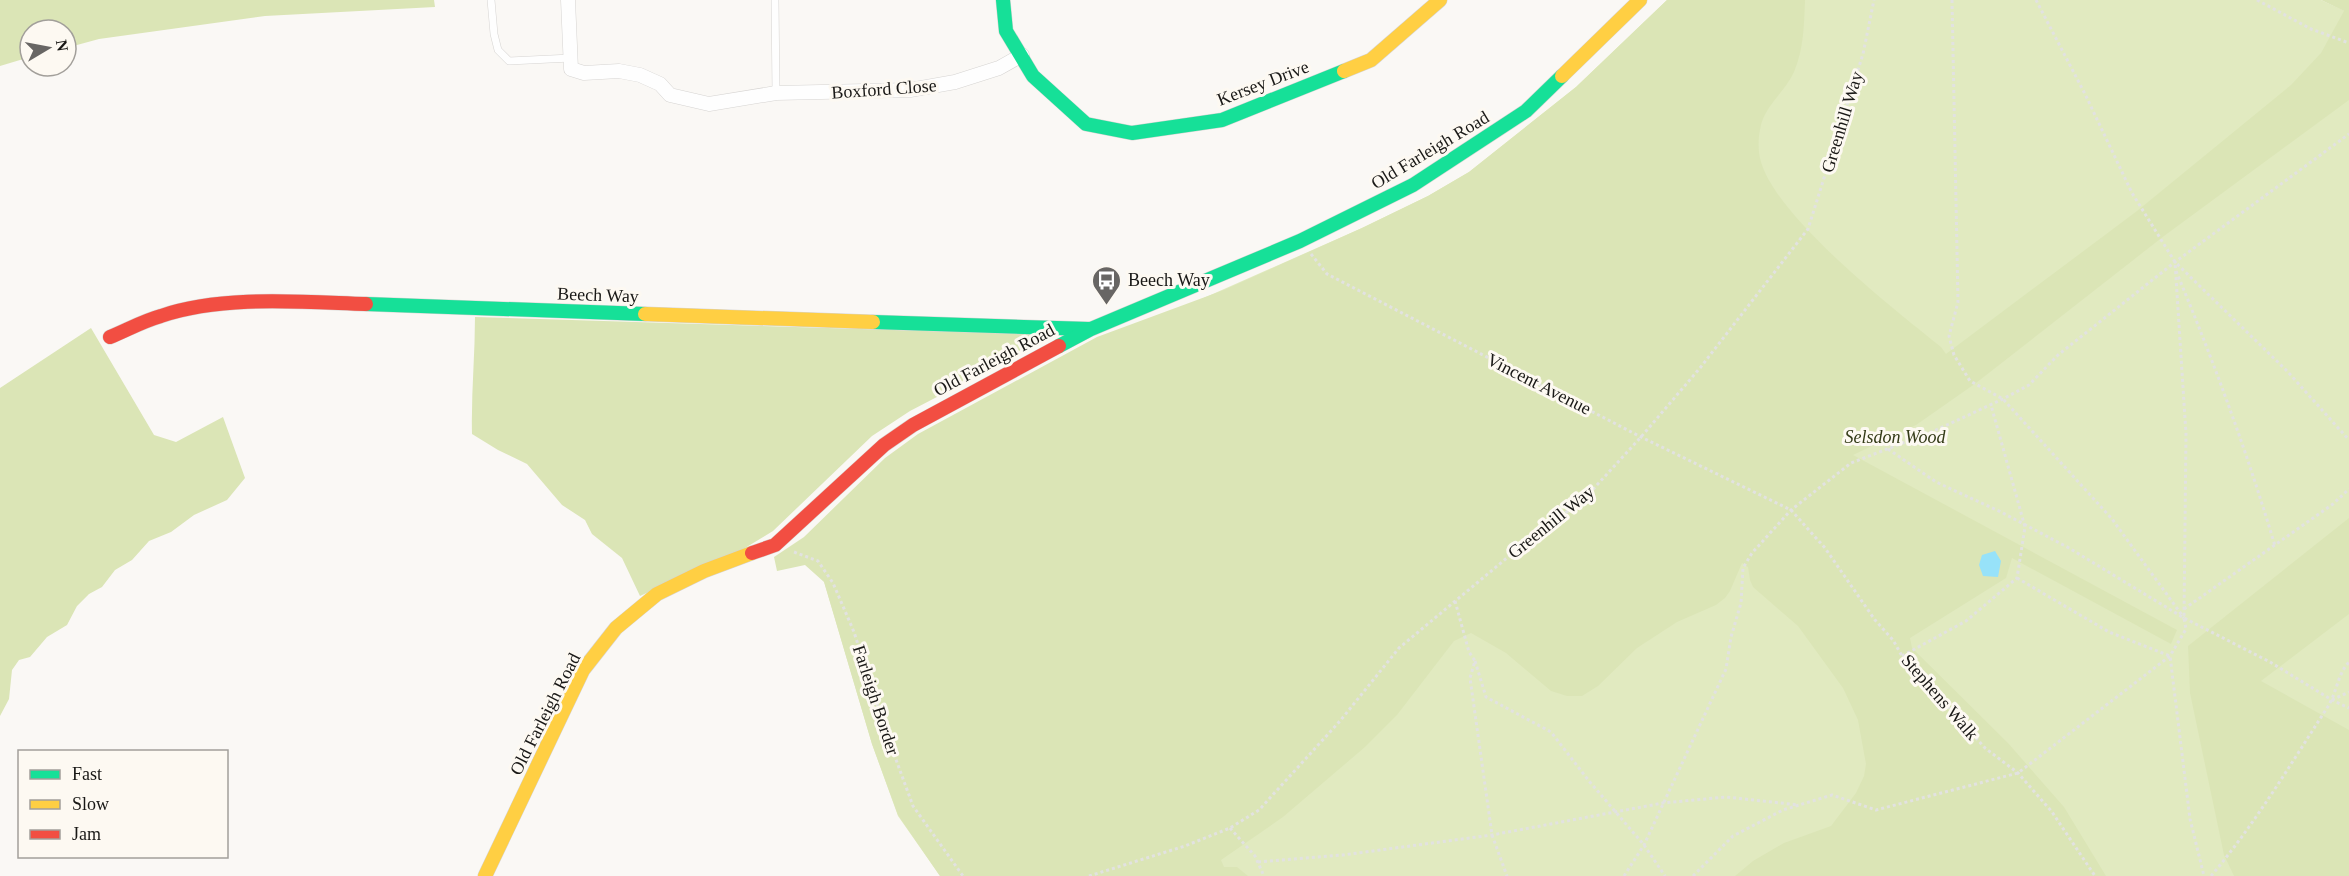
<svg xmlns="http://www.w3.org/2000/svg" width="2349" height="876" font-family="'Times New Roman',serif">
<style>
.green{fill:#e1eac0}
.forest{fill:#dbe5b6}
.water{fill:#97e2f9}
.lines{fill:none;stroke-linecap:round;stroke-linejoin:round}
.lane-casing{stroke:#d6d4d2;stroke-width:8}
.street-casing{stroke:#d6d4d2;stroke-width:15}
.fast-casing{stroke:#d6d4d2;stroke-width:15}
.slow-casing{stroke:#d6d4d2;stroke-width:15}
.jam-casing{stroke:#d6d4d2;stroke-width:15}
.path{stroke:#e2e2e1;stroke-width:3;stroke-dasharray:3 3;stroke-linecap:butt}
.lane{stroke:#fefefe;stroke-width:7}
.street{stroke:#fefefe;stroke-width:14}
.fast{stroke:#16e098;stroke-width:14}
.slow{stroke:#ffcf43;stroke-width:14}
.jam{stroke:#f24e42;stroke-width:14}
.labels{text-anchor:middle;stroke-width:6;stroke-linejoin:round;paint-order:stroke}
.street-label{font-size:18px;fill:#191816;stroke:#fdf9f2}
.poi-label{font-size:18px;fill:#191816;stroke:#fdf9f2;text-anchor:start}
.park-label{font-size:18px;font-style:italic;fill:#343b18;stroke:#fdf9f2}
</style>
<rect width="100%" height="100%" fill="#faf8f5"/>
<!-- green -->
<path class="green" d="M1667,0H2321L2349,13V876H940L898,816L872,744L818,561L1197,301L1362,228L1428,196L1469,172L1576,87Z"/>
<!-- forest -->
<g class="forest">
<path d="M0,0H434L435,7L265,16L99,39L66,48V30H30V57L0,66Z"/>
<path d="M1667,0H1805C1804,25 1804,48 1794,72C1785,92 1763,107 1760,130C1758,140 1758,152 1761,162C1778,219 1894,309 1941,347L1946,354L2137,211L2291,85L2321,53L2344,11L2321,0H2349V100L2164,236L1976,383L1916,425L1853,455L2177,630L2171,644L2012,558L2006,578L1910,638L1912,648L2008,743L2064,807L2106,876H1735L1753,861L1784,843L1831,826L1856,793L1864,776L1866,764L1858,720L1843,688L1798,626L1753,587L1750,580L1748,567L1742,563L1730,591L1725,598L1716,605L1677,622L1637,648L1598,686L1582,696H1567L1551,691L1506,653L1471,633L1454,641L1397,715L1365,747L1283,817L1221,860L1224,867H1237L1248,876H940L898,815L872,744L824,582L805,565L777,571L774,557L804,537L885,458L918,434L1097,337L1224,290L1362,228L1428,196L1469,172L1576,87Z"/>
<path d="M475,317L1056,335L910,411L872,436L773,531L745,548L640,596L622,558L592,534L585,520L562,505L527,464L498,450L472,434C471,395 475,356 475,317Z"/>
<path d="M91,328L154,435L176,442L223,417L245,478L227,500L194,515L171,532L149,541L132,560L115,570L102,587L89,594L77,606L67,625L47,637L30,657L19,660L12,670L9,699L0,716V388Z"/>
<path d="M2349,518V614L2261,681L2349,730V876H2234L2224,855L2190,693L2188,646Z"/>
</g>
<!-- water -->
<path class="water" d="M1995,551L2001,561L1998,577L1983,576L1979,565L1982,555Z"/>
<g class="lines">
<defs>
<g id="lane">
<path d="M491,0L494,34L498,50L509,61L571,58"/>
<path d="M775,0L776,93"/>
</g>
<path id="street" d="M568,0L571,69L584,73L619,71L640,75L660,84L670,95L709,104L776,93L910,90L955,82L999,68L1022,55"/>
<g id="fast">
<path d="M1003,0L1006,31L1033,76L1086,124L1132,133L1222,120L1344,71"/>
<path d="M366,304L645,314"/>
<path d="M873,322L1089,329"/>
<path d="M1059,346L1091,329L1300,241L1413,185L1526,111L1562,76"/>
</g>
<g id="slow">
<path d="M1344,71L1371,60L1440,0"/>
<path d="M1562,76L1640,0"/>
<path d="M645,314L873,322"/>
<path d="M485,876L583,670L616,628L657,594L704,571L752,553"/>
</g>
<g id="jam">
<path d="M110,337C127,330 143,321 161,316C222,295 302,302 366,304"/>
<path d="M752,553L775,545L884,445L913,425L1059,346"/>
</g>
</defs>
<!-- lane casing -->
<use href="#lane" class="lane-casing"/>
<!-- street casing -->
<use href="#street" class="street-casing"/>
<!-- fast casing -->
<use href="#fast" class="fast-casing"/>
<!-- slow casing -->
<use href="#slow" class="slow-casing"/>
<!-- jam casing -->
<use href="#jam" class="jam-casing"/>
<!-- path -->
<g class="path">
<path d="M1952,0L1958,302L1949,336L1954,355L1970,381L2003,399L2112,519L2184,618"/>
<path d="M2036,0L2085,94L2132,193L2175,262L2287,371L2349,440"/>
<path d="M2257,0L2311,29L2349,43"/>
<path d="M1311,254L1327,274L1641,437L1791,510L1825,548L1875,620L1893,640L1902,656L1985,748L2018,773L2052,812L2095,876"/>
<path d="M2176,271C2214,362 2247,452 2275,546"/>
<path d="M1888,449L1936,482L2001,512L2069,548L2184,618L2270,662L2332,700L2349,708"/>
<path d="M794,552L818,561L833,583L854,632L887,735L913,806L963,876"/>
<path d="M2017,578L2109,632L2170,656L2190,819L2204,876"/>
<path d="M1455,601L1469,652L1475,661L1470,678L1492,835L1507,876"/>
<path d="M2184,609L2333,504L2349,489"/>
<path d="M1902,656L1966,621L2017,578L2025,527L1991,405"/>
<path d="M1475,661L1486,697L1551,732L1589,781L1644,845L1665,876"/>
<path d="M2332,700L2349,692"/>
<path d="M1230,828L1255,856L1264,876"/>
<path d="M1258,862L1343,855L1492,835L1663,803L1726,797L1799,805"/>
<path d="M1089,876L1185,846L1230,828L1259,810L1340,721L1399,648L1514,552L1585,498L1641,437L1700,368L1808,229L1863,54L1874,0"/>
<path d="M1624,876L1644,845L1726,669L1731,637L1741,603L1743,568L1752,553L1791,510L1851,463L1934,431L2003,399L2029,385L2058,355L2175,262L2349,134"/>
<path d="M1693,876L1733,836L1783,810L1832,795L1876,810L2018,773L2170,656L2186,629L2184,618L2186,434L2175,262"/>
<path d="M2211,876C2255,824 2290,765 2327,708C2337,693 2337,675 2349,662"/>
</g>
<!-- lane -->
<use href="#lane" class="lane"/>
<!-- street -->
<use href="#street" class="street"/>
<!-- fast -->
<use href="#fast" class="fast"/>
<!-- slow -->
<use href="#slow" class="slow"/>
<!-- jam -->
<use href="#jam" class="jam"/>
</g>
<!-- icons -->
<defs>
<symbol id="bus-pin" viewBox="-11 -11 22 30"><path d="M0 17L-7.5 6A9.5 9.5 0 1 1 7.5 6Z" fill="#686664" stroke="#fdf9f2"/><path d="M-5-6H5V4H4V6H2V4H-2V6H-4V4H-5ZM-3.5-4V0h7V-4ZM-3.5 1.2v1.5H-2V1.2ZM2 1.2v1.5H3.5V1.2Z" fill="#fff"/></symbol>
</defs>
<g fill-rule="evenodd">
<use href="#bus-pin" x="1090" y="264" width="33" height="45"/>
</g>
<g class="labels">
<!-- street labels -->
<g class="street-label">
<text transform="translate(1263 83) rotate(-21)" y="6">Kersey Drive</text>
<text transform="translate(884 89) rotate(-4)" y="6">Boxford Close</text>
<text transform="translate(1842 122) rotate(-73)" y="6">Greenhill Way</text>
<text transform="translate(1430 150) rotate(-31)" y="6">Old Farleigh Road</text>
<text transform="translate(598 295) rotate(2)" y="6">Beech Way</text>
<text transform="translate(994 360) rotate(-28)" y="6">Old Farleigh Road</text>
<text transform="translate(1539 384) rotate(27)" y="6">Vincent Avenue</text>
<text transform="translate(1551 522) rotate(-39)" y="6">Greenhill Way</text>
<text transform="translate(1940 697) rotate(49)" y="6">Stephens Walk</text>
<text transform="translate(876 700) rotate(72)" y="6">Farleigh Border</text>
<text transform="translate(545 714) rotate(-63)" y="6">Old Farleigh Road</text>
</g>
<!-- poi labels -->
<g class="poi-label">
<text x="1128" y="286">Beech Way</text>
</g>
<!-- park labels -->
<g class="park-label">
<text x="1895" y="443">Selsdon Wood</text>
</g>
</g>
<!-- legend -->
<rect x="18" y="750" width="210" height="108" fill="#fdf9f2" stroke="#a29f9a" stroke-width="1.5"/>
<rect x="30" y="770" width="30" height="9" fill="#16e098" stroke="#a29f9a" stroke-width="1.5"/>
<text x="72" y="780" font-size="18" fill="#191816">Fast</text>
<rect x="30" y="800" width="30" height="9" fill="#ffcf43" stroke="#a29f9a" stroke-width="1.5"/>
<text x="72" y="810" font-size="18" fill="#191816">Slow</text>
<rect x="30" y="830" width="30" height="9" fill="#f24e42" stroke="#a29f9a" stroke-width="1.5"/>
<text x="72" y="840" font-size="18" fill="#191816">Jam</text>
<!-- north arrow -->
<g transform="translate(48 48) rotate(80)"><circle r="28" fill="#fdf9f2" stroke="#a29f9a" stroke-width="1.5"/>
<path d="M0-4.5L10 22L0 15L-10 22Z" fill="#686664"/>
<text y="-9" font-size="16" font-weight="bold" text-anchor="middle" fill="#191816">N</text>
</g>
</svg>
